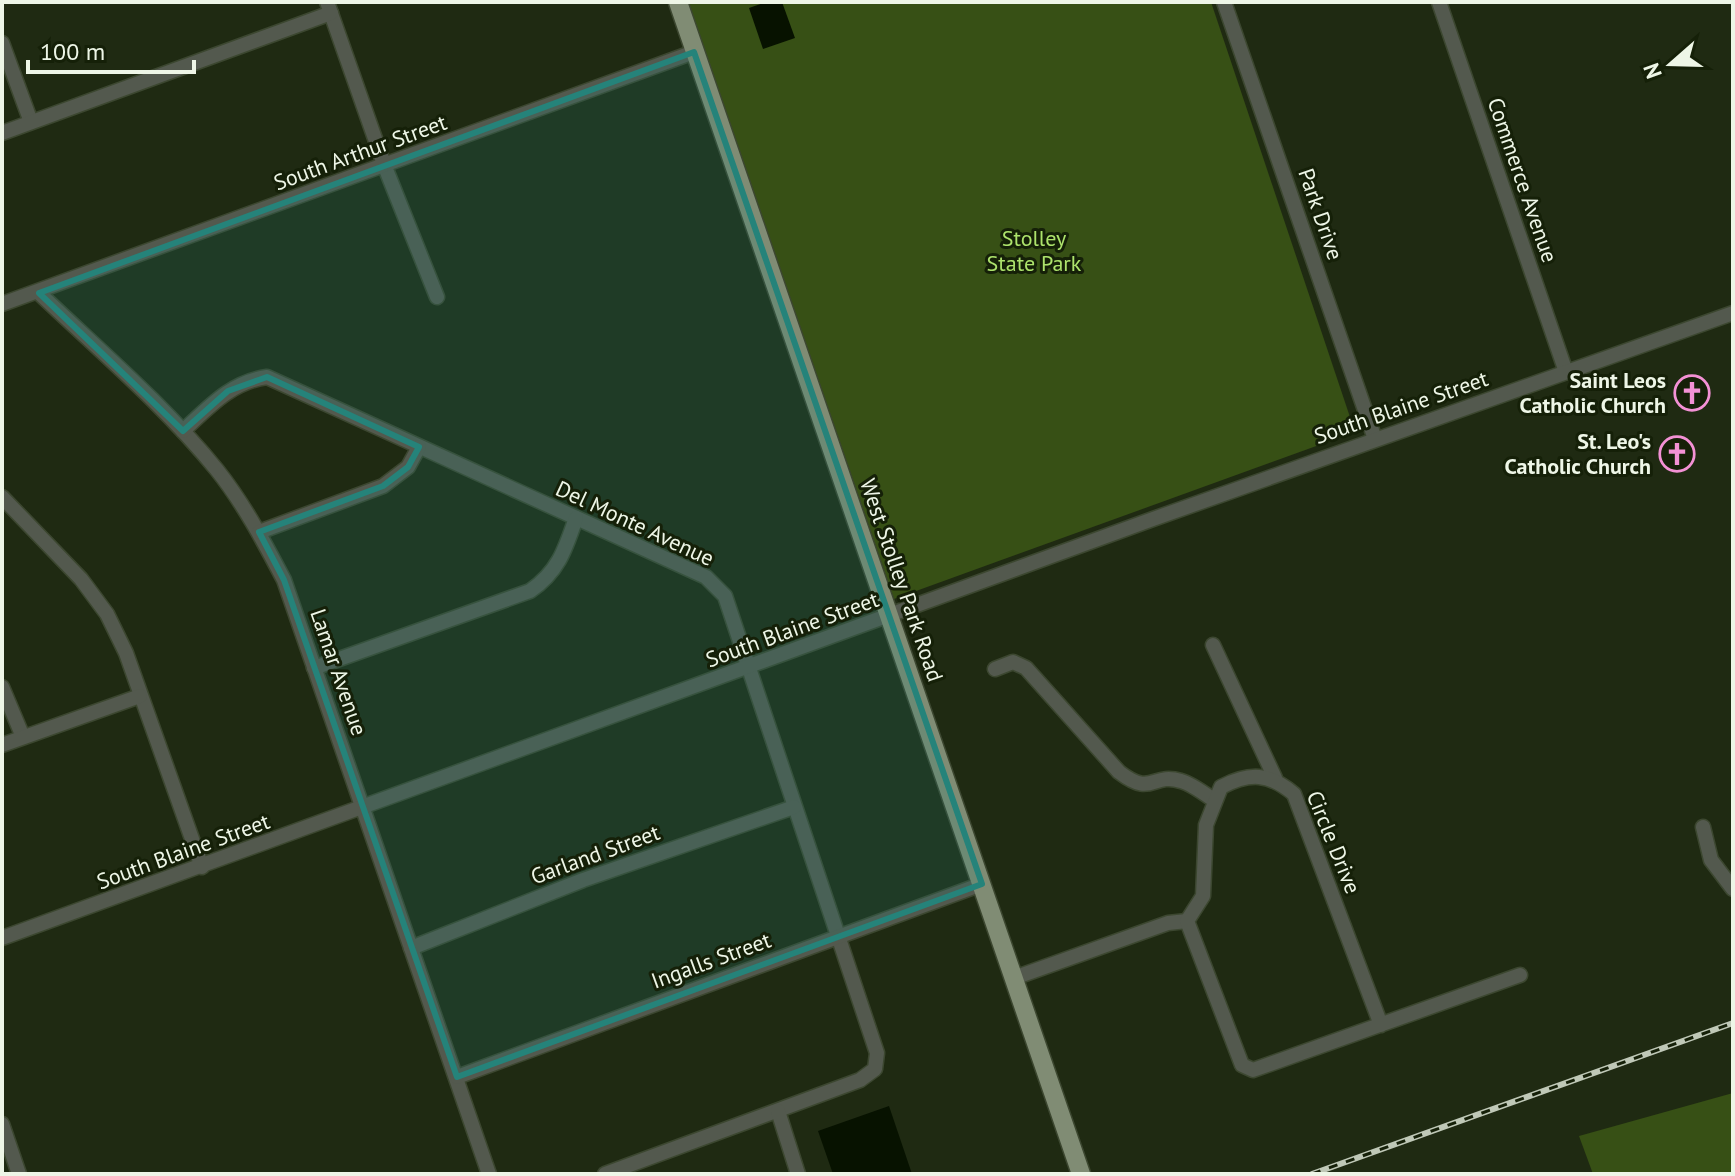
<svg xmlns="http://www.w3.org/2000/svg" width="1735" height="1176" font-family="'PT Sans',sans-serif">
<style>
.green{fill:#375015}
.water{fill:#071200}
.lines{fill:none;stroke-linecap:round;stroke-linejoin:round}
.minor-casing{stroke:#3c4730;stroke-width:17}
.major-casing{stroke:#3c4730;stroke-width:21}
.minor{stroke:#53594e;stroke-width:14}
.major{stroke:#808c74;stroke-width:18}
.rail-casing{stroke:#bfc8b7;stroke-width:6}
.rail{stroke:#152008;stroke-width:3;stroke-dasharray:9;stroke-linecap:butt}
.marked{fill:#25837a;fill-opacity:0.2;stroke:#25837a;stroke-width:6;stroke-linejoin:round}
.labels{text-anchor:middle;stroke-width:6;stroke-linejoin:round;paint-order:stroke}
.street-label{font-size:22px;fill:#eef6e7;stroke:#152008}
.park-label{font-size:22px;fill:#ade36c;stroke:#152008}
.poi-label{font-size:22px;font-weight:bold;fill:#eef6e7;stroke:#152008;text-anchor:end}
</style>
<rect width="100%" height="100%" fill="#1f2a12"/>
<!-- green -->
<g class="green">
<path d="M688,2H1211L1355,432L894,599Z"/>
<path d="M1733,1093V1174H1593L1579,1136Z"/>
</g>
<!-- water -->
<g class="water">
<path d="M766,2H782L795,38L763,49L749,8Z"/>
<path d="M889,1106L912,1174H833L818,1131Z"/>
</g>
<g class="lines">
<defs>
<g id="minor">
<path d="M327,2L385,167L437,297"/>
<path d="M1224,2L1375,439"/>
<path d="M1439,2L1566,372"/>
<path d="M2,43L31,122"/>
<path d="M2,133L331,13"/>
<path d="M39,293C99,350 165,406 217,470C244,504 264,542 284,580L489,1174"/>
<path d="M2,304L694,52"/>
<path d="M183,431C209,407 231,382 267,377L706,577L725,596L877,1053L875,1069L860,1080L605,1174"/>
<path d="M2,497L81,579L107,614L126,653L202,867"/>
<path d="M259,532L383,486L408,467L419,447"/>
<path d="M1213,645L1275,778"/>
<path d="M314,668L530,591C558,572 565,550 576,518"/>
<path d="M995,669L1013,662L1026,668L1119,772C1153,798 1151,772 1181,781C1192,784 1205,794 1215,801"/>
<path d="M2,687L23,737"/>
<path d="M2,745L140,696"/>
<path d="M1703,827L1711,860L1733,889"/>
<path d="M2,938L1153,519L1733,313"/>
<path d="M411,948L583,880L794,807"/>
<path d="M1014,978L1168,923L1187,921"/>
<path d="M1381,1025L1294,794C1269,773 1250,772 1221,787L1206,825L1203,896L1187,921L1242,1065L1253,1070L1520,975"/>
<path d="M457,1077L982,884"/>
<path d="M778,1111L798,1174"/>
<path d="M2,1124L19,1174"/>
</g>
<path id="major" d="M678,2L1081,1174"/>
</defs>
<!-- minor casing -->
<use href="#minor" class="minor-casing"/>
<!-- major casing -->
<use href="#major" class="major-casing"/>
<!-- minor -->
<use href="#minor" class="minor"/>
<!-- major -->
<use href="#major" class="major"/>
<defs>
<path id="rail" d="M1312,1174L1733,1023"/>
</defs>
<!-- rail casing -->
<use href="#rail" class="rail-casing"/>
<!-- rail -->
<use href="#rail" class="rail"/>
</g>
<!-- marked area -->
<path class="marked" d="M694,52L982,884L457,1077L284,580L259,532L383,486L408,467L419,447L267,377L228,391L183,431L39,293Z"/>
<!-- icons -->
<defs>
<symbol id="church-ring" viewBox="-11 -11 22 22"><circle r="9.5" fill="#152008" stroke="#f391d5" stroke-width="1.5"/><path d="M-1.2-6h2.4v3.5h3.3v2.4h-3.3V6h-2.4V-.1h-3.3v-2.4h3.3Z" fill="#f391d5"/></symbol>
</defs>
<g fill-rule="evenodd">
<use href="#church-ring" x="1672" y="373" width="40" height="40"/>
<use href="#church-ring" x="1657" y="434" width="40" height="40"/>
</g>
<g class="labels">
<!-- street labels -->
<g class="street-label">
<text transform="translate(360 152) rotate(-20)" y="8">South Arthur Street</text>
<text transform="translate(1523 180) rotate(71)" y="8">Commerce Avenue</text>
<text transform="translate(1321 214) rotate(71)" y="8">Park Drive</text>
<text transform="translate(1401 407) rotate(-19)" y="8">South Blaine Street</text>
<text transform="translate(635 523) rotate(25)" y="8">Del Monte Avenue</text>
<text transform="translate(902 580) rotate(71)" y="8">West Stolley Park Road</text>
<text transform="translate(792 629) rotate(-20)" y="8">South Blaine Street</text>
<text transform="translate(339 672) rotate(71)" y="8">Lamar Avenue</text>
<text transform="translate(1334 842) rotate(68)" y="8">Circle Drive</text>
<text transform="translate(183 851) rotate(-20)" y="8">South Blaine Street</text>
<text transform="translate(595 854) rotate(-20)" y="8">Garland Street</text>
<text transform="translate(711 960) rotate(-20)" y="8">Ingalls Street</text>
</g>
<!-- park labels -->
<g class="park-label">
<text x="1034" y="246">Stolley<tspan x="1034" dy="25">State Park</tspan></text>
</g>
<!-- poi labels -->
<g class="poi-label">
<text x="1666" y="388">Saint Leos<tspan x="1666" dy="25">Catholic Church</tspan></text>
<text x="1651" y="449">St. Leo's<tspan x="1651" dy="25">Catholic Church</tspan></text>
</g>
</g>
<!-- border -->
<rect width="1735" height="1176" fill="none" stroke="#eef6e7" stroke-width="8"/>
<!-- north arrow -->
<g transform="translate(1671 64) rotate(250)" stroke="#152008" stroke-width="6" paint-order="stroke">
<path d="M0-6L14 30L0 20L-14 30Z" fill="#eef6e7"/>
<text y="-12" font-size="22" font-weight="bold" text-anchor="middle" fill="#eef6e7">N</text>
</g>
<!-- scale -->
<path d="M28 60v12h166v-12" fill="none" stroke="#eef6e7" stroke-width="4"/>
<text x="40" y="60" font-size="24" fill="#eef6e7" stroke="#152008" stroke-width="6" paint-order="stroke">100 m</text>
</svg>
